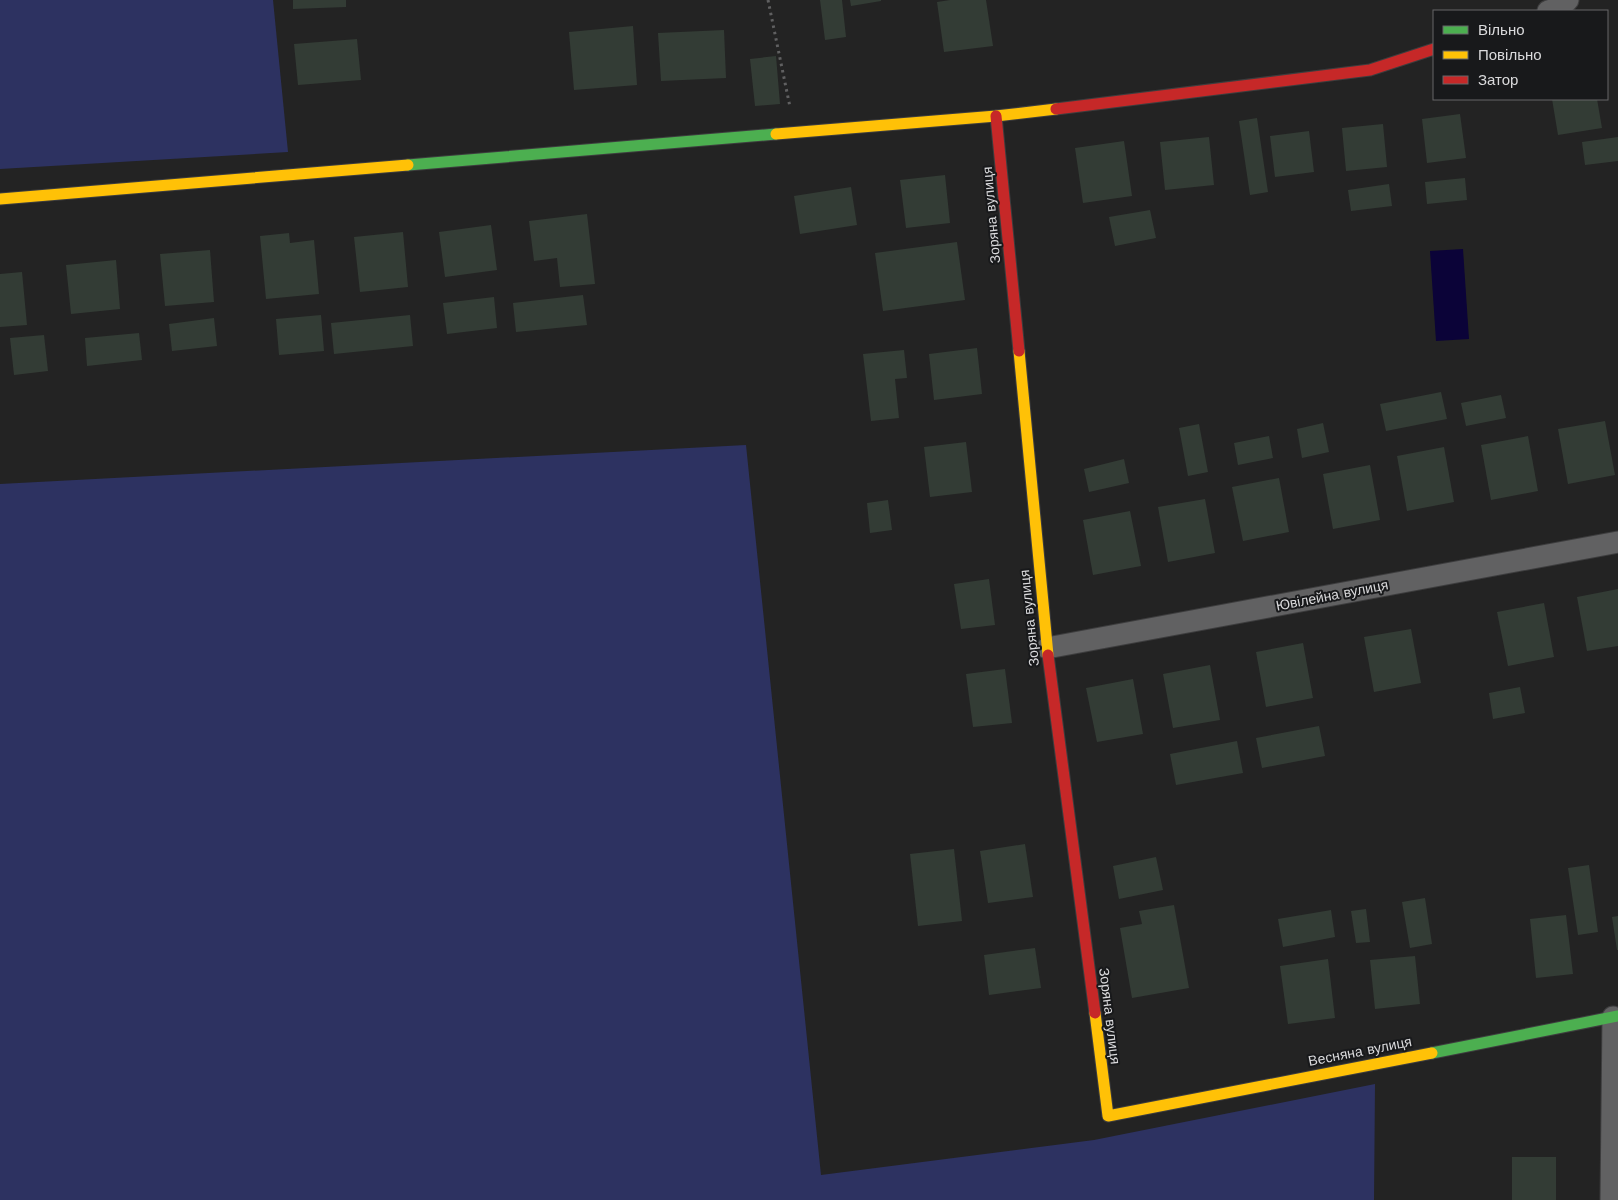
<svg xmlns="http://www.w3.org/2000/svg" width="1618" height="1200" font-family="'Work Sans',sans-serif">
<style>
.green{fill:#2d3261}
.water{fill:#0b0338}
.building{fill:#333c35}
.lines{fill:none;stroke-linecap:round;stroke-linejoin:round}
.street-casing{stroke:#3d3d3e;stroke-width:23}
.fast-casing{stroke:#3d3d3e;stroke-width:13}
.slow-casing{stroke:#3d3d3e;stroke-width:13}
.jam-casing{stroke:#3d3d3e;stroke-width:13}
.path{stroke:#606061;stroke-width:3;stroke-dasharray:2.5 4;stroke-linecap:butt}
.street{stroke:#616162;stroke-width:21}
.fast{stroke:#4caf50;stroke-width:11}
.slow{stroke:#ffc107;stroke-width:11}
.jam{stroke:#c62828;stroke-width:11}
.labels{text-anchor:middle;stroke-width:4;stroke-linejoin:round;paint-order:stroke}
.street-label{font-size:14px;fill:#dadadc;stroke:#18191b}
</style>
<rect width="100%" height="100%" fill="#232323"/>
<!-- green -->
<g class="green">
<path d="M0,0H273L288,152L0,169Z"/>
<path d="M746,445L821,1175L1094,1140L1375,1084L1374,1200H0V484Z"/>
</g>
<!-- water -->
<path class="water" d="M1463,249L1469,339L1436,341L1430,251Z"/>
<!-- building -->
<g class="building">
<path d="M293,0H346V7L293,9Z"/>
<path d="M820,0H842L846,37L825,40Z"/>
<path d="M850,0H881V1L851,6Z"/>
<path d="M950,0H986L993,46L944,52L937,2Z"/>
<path d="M633,26L637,85L574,90L569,32Z"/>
<path d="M724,30L726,78L661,81L658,33Z"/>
<path d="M357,39L361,80L298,85L294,44Z"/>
<path d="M776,56L780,104L755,106L750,59Z"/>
<path d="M1552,99H1597L1602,128L1558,135Z"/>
<path d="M1460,114L1466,158L1427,163L1422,119Z"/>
<path d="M1257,118L1268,192L1250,195L1239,121Z"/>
<path d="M1383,124L1387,167L1346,171L1342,128Z"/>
<path d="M1309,131L1314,172L1275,177L1270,136Z"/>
<path d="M1209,137L1214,185L1165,190L1160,142Z"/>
<path d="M1618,137V161L1585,165L1582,142Z"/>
<path d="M1124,141L1132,196L1083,203L1075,148Z"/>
<path d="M945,175L950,223L906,228L900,180Z"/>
<path d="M1465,178L1467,200L1427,204L1425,182Z"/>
<path d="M1389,184L1392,206L1351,211L1348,190Z"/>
<path d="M851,187L857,225L800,234L794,196Z"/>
<path d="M1150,210L1156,238L1115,246L1109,217Z"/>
<path d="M587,214L595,284L560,287L557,258L534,261L529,221Z"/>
<path d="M491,225L497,270L445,277L439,232Z"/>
<path d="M403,232L408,287L360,292L354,237Z"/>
<path d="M289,233L290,243L314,240L319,294L266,299L260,236Z"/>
<path d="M957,242L965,300L883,311L875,253Z"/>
<path d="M210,250L214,302L165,306L160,254Z"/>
<path d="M116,260L120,309L71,314L66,265Z"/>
<path d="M22,272L27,325L0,327V274Z"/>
<path d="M583,295L587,325L516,332L513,303Z"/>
<path d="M494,297L497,328L447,334L443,303Z"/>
<path d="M321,315L324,351L279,355L276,319Z"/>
<path d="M410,315L413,346L334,354L331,323Z"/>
<path d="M214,318L217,346L172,351L169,324Z"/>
<path d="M139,333L142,360L87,366L85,338Z"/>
<path d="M44,335L48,371L14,375L10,338Z"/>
<path d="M977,348L982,394L934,400L929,354Z"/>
<path d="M904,350L907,378L895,379L899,418L871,421L863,354Z"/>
<path d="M1441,392L1447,419L1386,431L1380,404Z"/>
<path d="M1501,395L1506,418L1466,426L1461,403Z"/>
<path d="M1605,421L1615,475L1568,484L1558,429Z"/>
<path d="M1323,423L1329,452L1302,458L1297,429Z"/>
<path d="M1199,424L1208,472L1188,476L1179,428Z"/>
<path d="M1269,436L1273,458L1238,465L1234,443Z"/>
<path d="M1528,436L1538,491L1491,500L1481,445Z"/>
<path d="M966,442L972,492L930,497L924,447Z"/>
<path d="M1444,447L1454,502L1407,511L1397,456Z"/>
<path d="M1124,459L1129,483L1089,492L1084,469Z"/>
<path d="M1370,465L1380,520L1333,529L1323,474Z"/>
<path d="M1279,478L1289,532L1243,541L1232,487Z"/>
<path d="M1205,499L1215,553L1168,562L1158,507Z"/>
<path d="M888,500L892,530L870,533L867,503Z"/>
<path d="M1130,511L1141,566L1093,575L1083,520Z"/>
<path d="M989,579L995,625L961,629L954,584Z"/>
<path d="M1618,589V646L1587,651L1577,597Z"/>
<path d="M1544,603L1554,657L1508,666L1497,612Z"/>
<path d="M1411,629L1421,683L1374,692L1364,637Z"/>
<path d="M1303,643L1313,698L1266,707L1256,652Z"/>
<path d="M1210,665L1220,720L1173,728L1163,674Z"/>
<path d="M1005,669L1012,723L973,727L966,674Z"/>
<path d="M1133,679L1143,734L1097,742L1086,688Z"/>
<path d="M1520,687L1525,713L1493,719L1489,693Z"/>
<path d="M1319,726L1325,756L1262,768L1256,738Z"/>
<path d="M1237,741L1243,773L1176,785L1170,754Z"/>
<path d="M1025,844L1033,897L988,903L980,851Z"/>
<path d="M954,849L962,921L918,926L910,854Z"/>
<path d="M1156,857L1163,890L1119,899L1113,866Z"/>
<path d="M1589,865L1598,932L1578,935L1568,868Z"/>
<path d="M1425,898L1432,944L1410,948L1402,902Z"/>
<path d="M1174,905L1189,988L1132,998L1120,928L1142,924L1139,911Z"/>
<path d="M1366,909L1370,942L1356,943L1351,911Z"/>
<path d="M1331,910L1335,937L1283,947L1278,919Z"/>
<path d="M1566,915L1573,974L1536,978L1530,919Z"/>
<path d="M1618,916V950H1617L1612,917Z"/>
<path d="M1035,948L1041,988L989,995L984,955Z"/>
<path d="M1415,956L1420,1004L1375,1009L1370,960Z"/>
<path d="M1328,959L1335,1018L1288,1024L1280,966Z"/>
<rect x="1512" y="1157" width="44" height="43"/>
</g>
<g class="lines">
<defs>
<g id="street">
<path d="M1548,11L1558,8L1568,0"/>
<path d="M1047,648L1618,542"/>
<path d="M1611,1200L1613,1017"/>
</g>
<g id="fast">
<path d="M408,165L776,134"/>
<path d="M1432,1053L1618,1016"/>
</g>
<g id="slow">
<path d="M776,134L996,116L1056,109"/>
<path d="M0,199L408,165"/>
<path d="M1019,351L1048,655"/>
<path d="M1095,1013L1108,1116L1432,1053"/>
</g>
<g id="jam">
<path d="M1056,109L1370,70L1434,49"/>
<path d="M996,116L1019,351"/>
<path d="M1048,655L1095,1013"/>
</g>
</defs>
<!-- street casing -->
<use href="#street" class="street-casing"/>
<!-- fast casing -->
<use href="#fast" class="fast-casing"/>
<!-- slow casing -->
<use href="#slow" class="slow-casing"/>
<!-- jam casing -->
<use href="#jam" class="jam-casing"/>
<!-- path -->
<path class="path" d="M768,0L790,107"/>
<!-- street -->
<use href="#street" class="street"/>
<!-- fast -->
<use href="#fast" class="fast"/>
<!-- slow -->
<use href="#slow" class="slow"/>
<!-- jam -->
<use href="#jam" class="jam"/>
</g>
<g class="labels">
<!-- street labels -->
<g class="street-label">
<text transform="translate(991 215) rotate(-95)" y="5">Зоряна вулиця</text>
<text transform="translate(1332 595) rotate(-11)" y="5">Ювілейна вулиця</text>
<text transform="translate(1029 618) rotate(-96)" y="5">Зоряна вулиця</text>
<text transform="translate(1110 1016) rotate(83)" y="5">Зоряна вулиця</text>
<text transform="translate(1360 1051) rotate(-11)" y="5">Весняна вулиця</text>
</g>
</g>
<!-- legend -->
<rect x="1433" y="10" width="175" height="90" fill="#18191b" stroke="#666668"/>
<rect x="1443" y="26" width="25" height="8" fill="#4caf50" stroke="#666668"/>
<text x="1478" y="35" font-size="15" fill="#dadadc">Вільно</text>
<rect x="1443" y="51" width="25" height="8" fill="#ffc107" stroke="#666668"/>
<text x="1478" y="60" font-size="15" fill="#dadadc">Повільно</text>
<rect x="1443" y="76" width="25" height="8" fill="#c62828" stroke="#666668"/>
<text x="1478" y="85" font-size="15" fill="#dadadc">Затор</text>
</svg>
